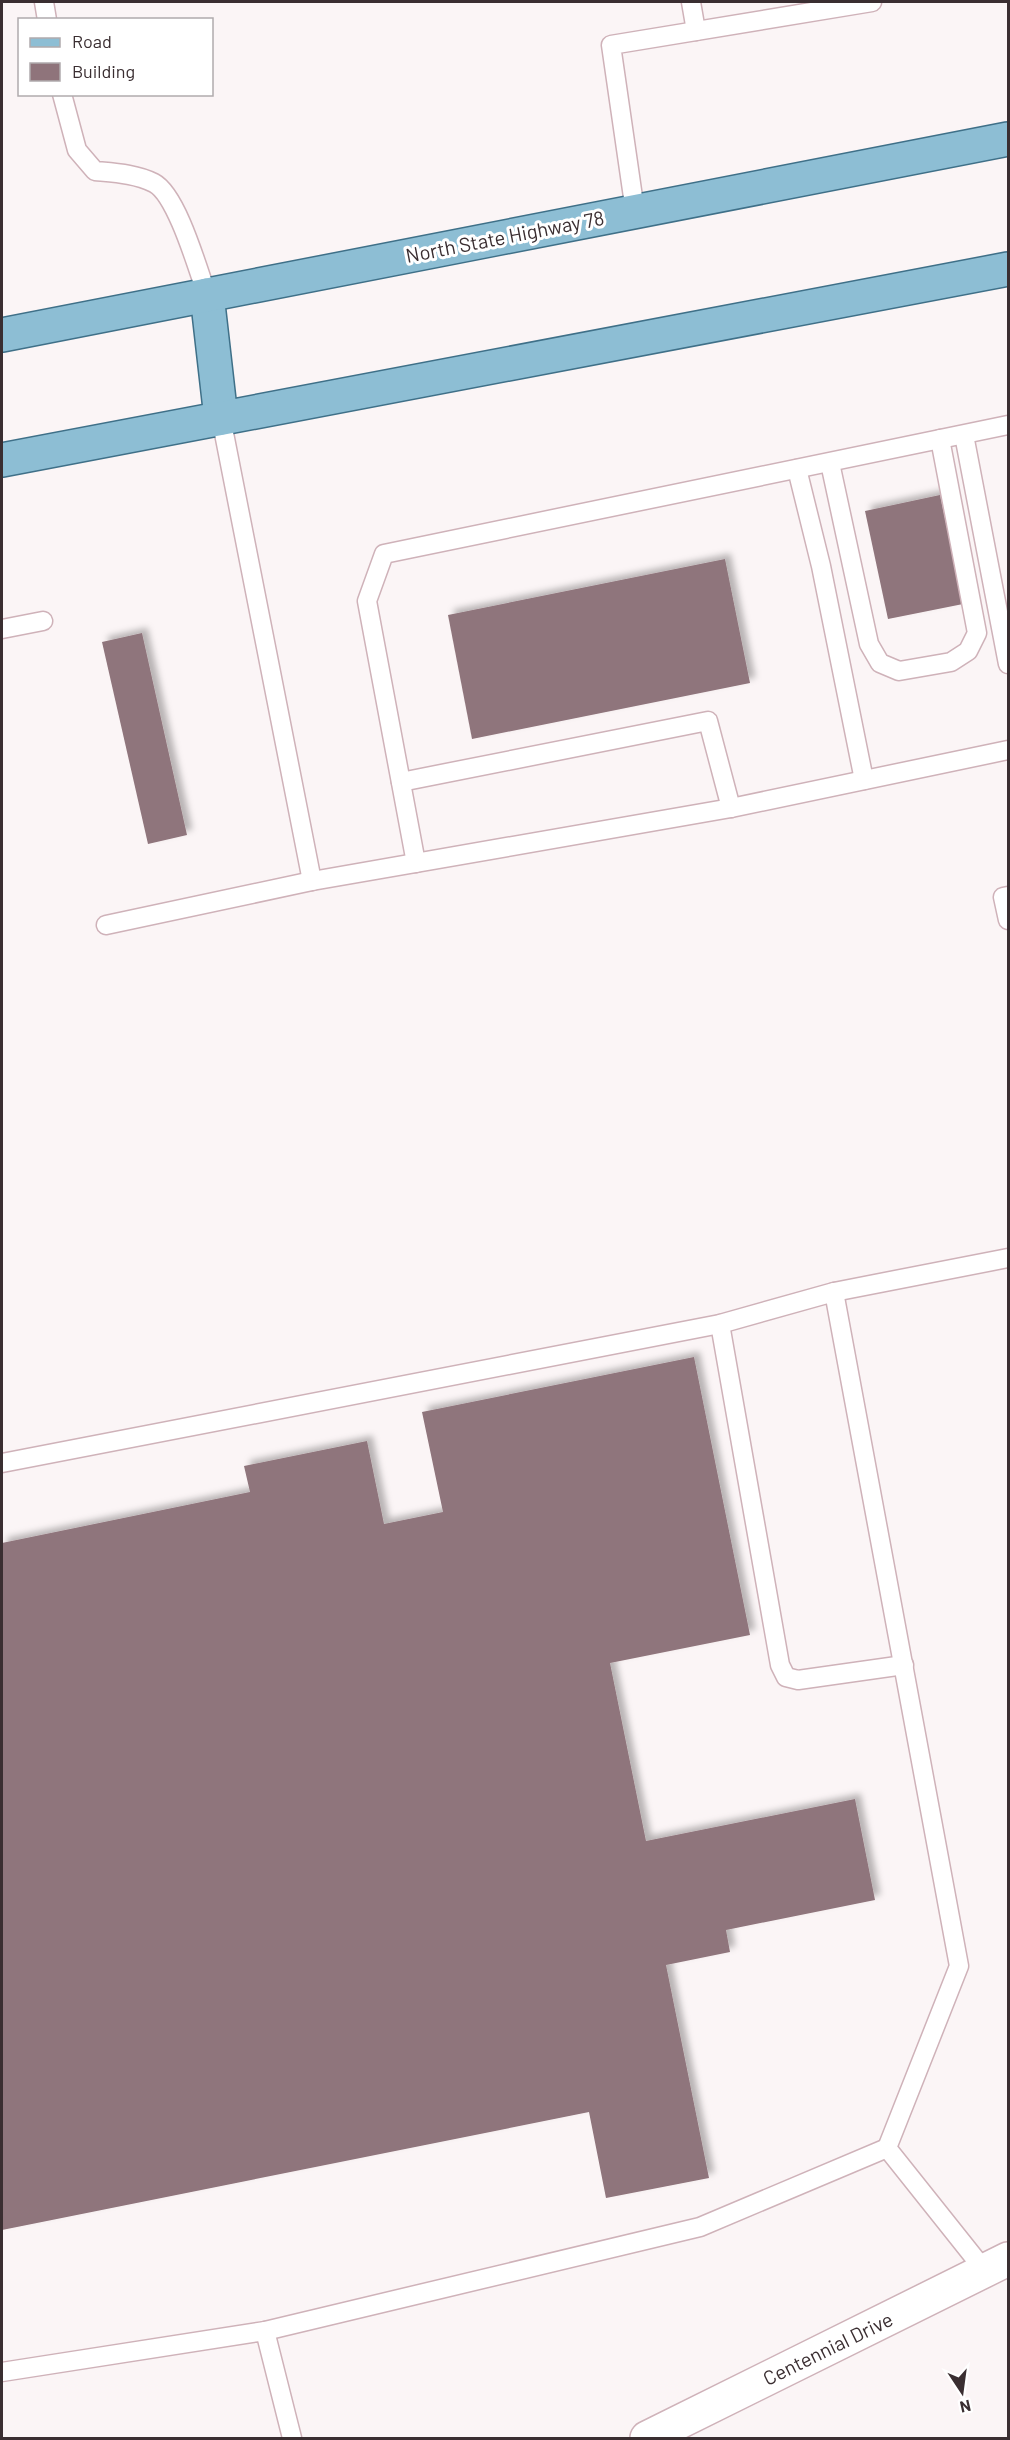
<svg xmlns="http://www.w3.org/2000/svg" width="1010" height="2440" font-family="Barlow,sans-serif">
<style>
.building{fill:#8f747b;filter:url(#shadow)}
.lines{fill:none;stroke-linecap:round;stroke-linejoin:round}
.lane-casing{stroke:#cfb2b9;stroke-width:21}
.street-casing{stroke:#cfb2b9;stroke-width:36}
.primary-casing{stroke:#3f7088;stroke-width:36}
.lane{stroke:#fff;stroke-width:18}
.street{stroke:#fff;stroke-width:33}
.primary{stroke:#8dbed4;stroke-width:33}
.labels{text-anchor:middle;stroke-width:6;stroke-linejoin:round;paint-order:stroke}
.street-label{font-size:20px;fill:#3a2e31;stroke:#fff}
</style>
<defs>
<filter id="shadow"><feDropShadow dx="5.5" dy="-5.5" stdDeviation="3" flood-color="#0004"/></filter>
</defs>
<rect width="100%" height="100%" fill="#fbf5f6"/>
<!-- building -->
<g class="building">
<path d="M940,495L963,604L888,619L865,511Z"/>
<path d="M725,559L750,683L472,739L448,615Z"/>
<path d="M142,633L187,835L148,844L102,642Z"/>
<path d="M694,1357L750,1635L610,1663L646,1841L855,1799L875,1900L726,1930L730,1952L666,1965L709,2178L606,2198L589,2112L2,2230V1543L250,1492L244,1466L367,1441L384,1524L443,1512L422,1412Z"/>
</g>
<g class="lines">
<defs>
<g id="lane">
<path d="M44,2L47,20"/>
<path d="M691,2L696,31"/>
<path d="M62,94L77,150L95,171C116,173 136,174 154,183C177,195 198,270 207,295"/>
<path d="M635,211L611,45L872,2"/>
<path d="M221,418L312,881L731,808L1008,750"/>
<path d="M964,435L1008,664"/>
<path d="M830,463L869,644L880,663L899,671L951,662L968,651L977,633L940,439"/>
<path d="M797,469L821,566L864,780"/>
<path d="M2,629L43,621"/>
<path d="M401,782L708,721L731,808"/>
<path d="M416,863L367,601L384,554L1008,425"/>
<path d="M1008,896L1003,897L1008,920"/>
<path d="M106,925L312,881"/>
<path d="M834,1292L1008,1258"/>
<path d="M720,1324L780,1665L786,1677L798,1680L904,1665"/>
<path d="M2,1463L720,1324L834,1292L959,1966L887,2148L985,2271"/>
<path d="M265,2331L700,2227L887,2148"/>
<path d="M2,2372L265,2331L292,2438"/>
</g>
<path id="street" d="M647,2438L1008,2259"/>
<g id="primary">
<path d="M207,295L221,418"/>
<path d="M2,335L1008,139"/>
<path d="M2,460L1008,269"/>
</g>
</defs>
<!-- lane casing -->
<use href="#lane" class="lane-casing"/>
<!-- street casing -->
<use href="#street" class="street-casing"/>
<!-- primary casing -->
<use href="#primary" class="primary-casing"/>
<!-- lane -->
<use href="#lane" class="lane"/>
<!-- street -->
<use href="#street" class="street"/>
<!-- primary -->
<use href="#primary" class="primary"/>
</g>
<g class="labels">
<!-- street labels -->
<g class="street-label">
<text transform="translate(505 237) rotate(-11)" y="7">North State Highway 78</text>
<text transform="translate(828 2349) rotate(-26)" y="7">Centennial Drive</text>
</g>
</g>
<!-- border -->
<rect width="1010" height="2440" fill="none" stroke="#3a2e31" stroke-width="6"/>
<!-- legend -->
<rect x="18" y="18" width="195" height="78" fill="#ffffff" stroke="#b0abad" stroke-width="1.5"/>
<rect x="30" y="38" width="30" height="9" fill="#8dbed4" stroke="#b0abad" stroke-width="1.5"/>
<text x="72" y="48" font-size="18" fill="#3a2e31">Road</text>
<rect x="30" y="63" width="30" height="18" fill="#8f747b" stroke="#b0abad" stroke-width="1.5"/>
<text x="72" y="78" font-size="18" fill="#3a2e31">Building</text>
<!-- north arrow -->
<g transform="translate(962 2392) rotate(167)" stroke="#ffffff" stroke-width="4.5" paint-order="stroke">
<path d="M0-4.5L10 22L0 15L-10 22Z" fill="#3a2e31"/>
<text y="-9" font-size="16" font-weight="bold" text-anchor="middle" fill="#3a2e31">N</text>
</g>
</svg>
